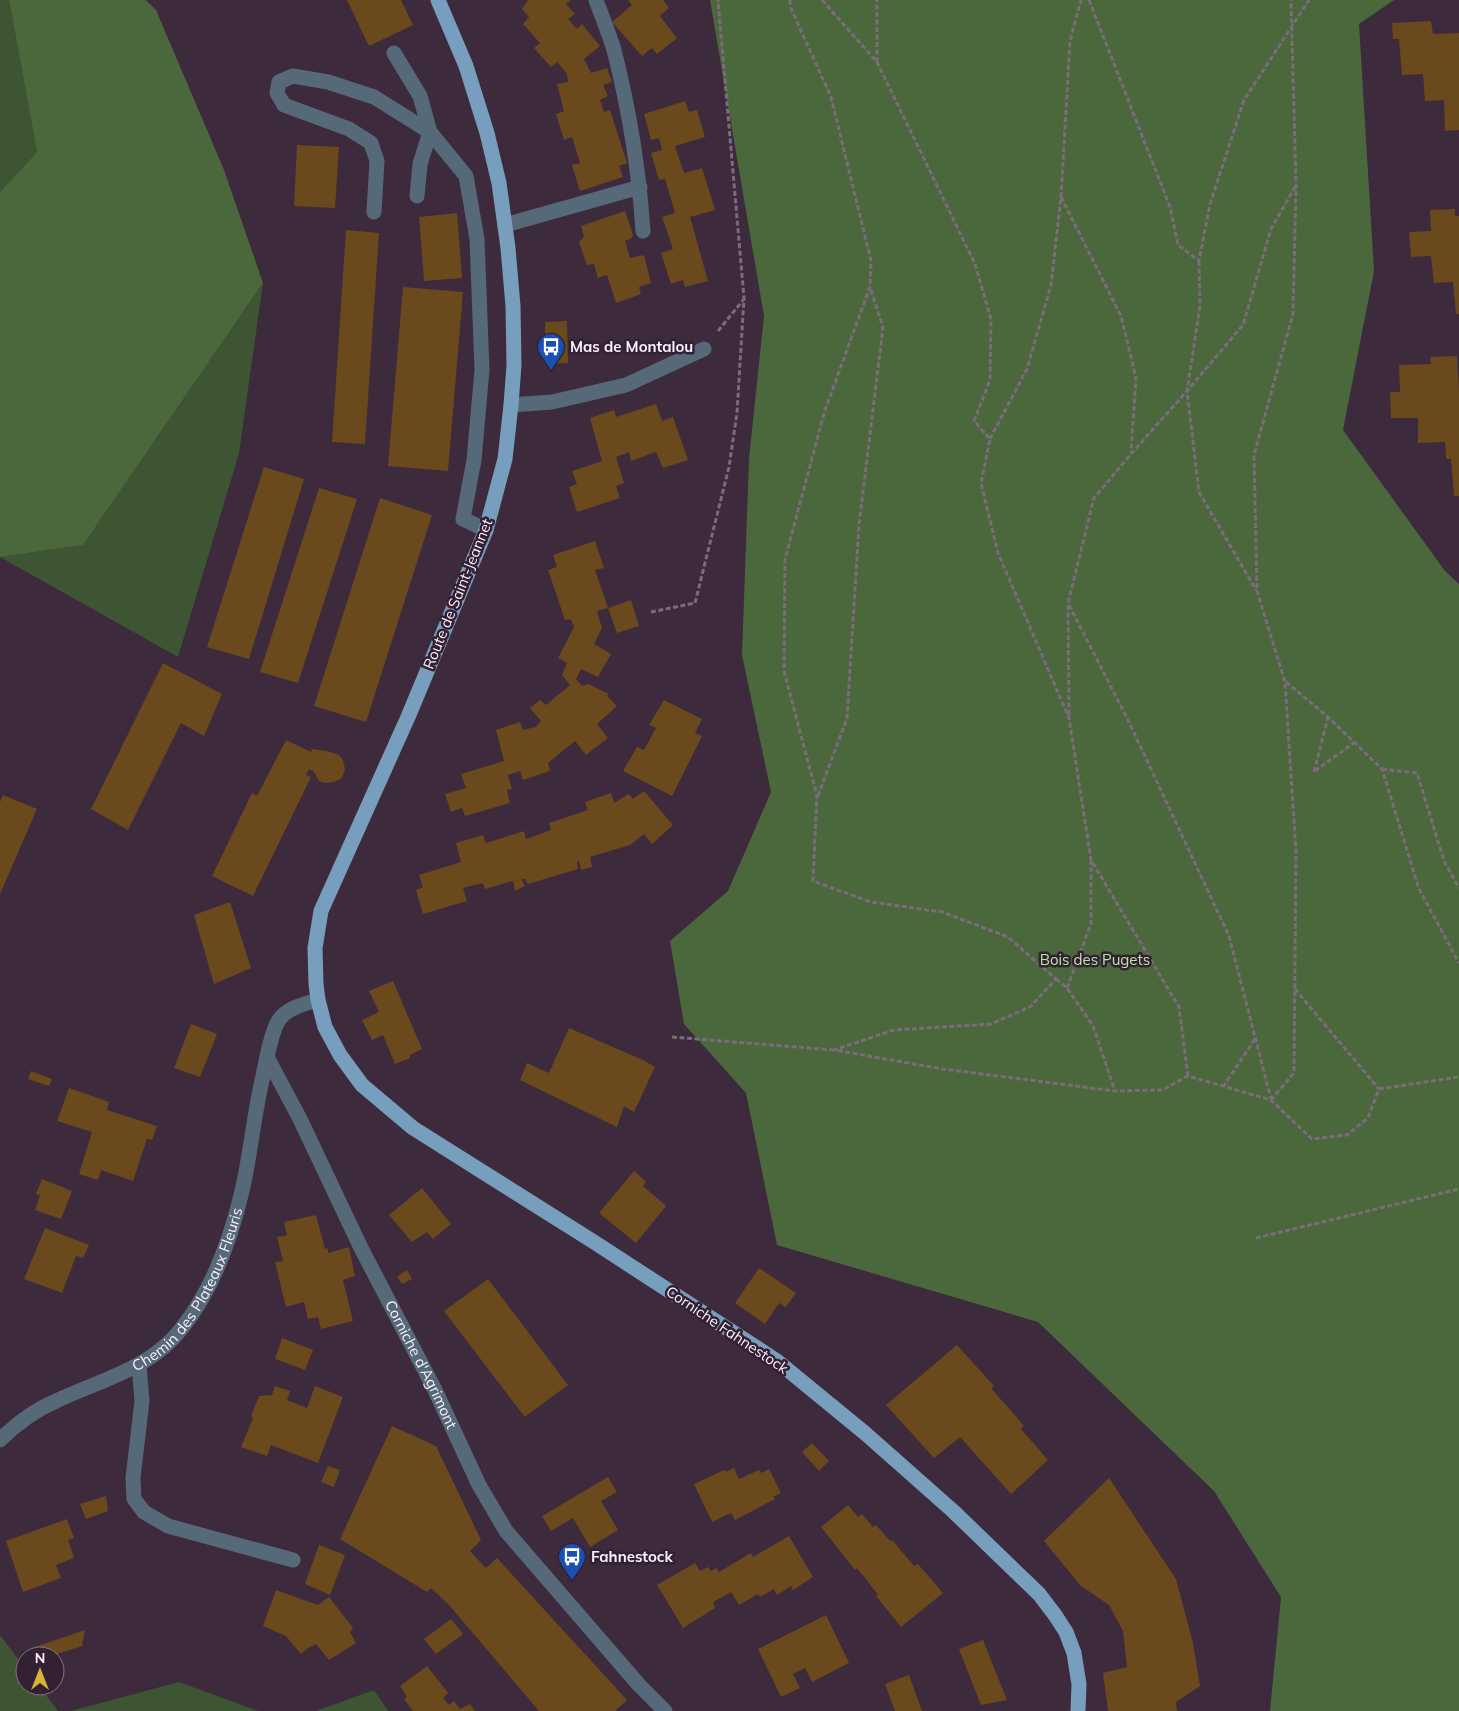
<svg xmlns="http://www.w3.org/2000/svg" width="1459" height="1711" font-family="Mulish,sans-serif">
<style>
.green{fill:#3e5533}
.forest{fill:#4b683c}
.building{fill:#6a491d}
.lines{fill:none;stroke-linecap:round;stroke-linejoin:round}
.path{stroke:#7c6b7c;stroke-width:3;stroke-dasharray:5 2.5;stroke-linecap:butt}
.minor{stroke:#566978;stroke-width:15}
.major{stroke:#789ebe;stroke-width:15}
.labels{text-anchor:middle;stroke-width:5;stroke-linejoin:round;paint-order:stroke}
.poi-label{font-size:15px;font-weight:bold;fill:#fdf0fd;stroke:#332033;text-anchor:start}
.street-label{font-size:15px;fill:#fdf0fd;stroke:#332033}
.park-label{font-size:15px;fill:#b8e7a1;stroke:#332033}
</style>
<rect width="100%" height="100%" fill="#3d2a3d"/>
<!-- green -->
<g class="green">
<path d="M0,0H9L37,152L0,192Z"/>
<path d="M263,283L239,453L178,657L0,557L83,545Z"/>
<path d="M0,1635L25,1668V1686H39L58,1711H0Z"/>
<path d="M179,1682L258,1711H71Z"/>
<path d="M374,1690L388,1711H316Z"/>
</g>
<!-- forest -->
<g class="forest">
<path d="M9,0H146L156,10L224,170L263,283L83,545L0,557V192L37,152Z"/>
<path d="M710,0H1394L1359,24L1374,271L1343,430L1445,571L1459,584V1711H1270L1281,1597L1214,1491L1038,1322L777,1245L746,1093L684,1024L670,941L728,891L771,792L742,655L749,459L764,316Z"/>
</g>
<!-- building -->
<g class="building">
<path d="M347,0H401L413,25L369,46Z"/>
<path d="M528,0H571L566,4L575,14L568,19L577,29L582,24L600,46L584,59L591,73L607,68L612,82L603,85L608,96L600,100L604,112L610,110L627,163L619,166L623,177L580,191L572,165L580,163L572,137L564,140L556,114L564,111L557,84L568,82L567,74L557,62L551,67L534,48L540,43L523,24L529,17L522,9Z"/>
<path d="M628,0H663L669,8L660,16L677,38L657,54L652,48L642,56L612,22L632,5Z"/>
<path d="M1431,21L1433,34L1459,33V130L1445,131L1444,100L1425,101L1423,74L1402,75L1399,39H1393L1392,23Z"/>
<path d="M685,101L689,112L697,110L705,137L675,146L684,173L702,168L715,210L690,217L708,281L685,287L683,280L671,284L661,253L673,249L662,217L675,213L665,179L659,180L651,153L662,150L659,138L651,140L644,114Z"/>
<path d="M297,145L339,147L335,208L294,206Z"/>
<path d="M1455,209V216H1459V314H1456L1453,282L1434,283L1431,256L1411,257L1409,232L1431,231L1430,210Z"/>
<path d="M625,211L633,235L632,238L625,241L630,258L644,255L651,283L639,287L641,294L616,303L607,275L598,278L594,264L587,265L579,242L584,237L581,226Z"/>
<path d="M457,213L462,278L424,281L419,217Z"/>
<path d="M346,230L379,233L365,444L332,442Z"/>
<path d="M403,287L463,292L448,471L388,466Z"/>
<path d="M567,321L568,363L545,364V322Z"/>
<path d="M1457,356L1459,390V496H1454L1451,459H1446L1445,442L1418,443V418H1391L1390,392H1400L1399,365L1431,364L1430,357Z"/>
<path d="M656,404L662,421L673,417L688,460L663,468L656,452L631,461L629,452L616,457L624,483L616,486L620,498L577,512L569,487L577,484L572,471L602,461L590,418L614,410L616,417Z"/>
<path d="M264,467L304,479L249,659L207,647Z"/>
<path d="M319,488L357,499L298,683L260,672Z"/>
<path d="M380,498L432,515L366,722L314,706Z"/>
<path d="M595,541L604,568L595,570L608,608L631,600L639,626L617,633L608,608L597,611L602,628L594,644L611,654L598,677L581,669L576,679L582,686L588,684L609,694L607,696L617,706L597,724L608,738L586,755L575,741L548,763L550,771L523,780L520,771L508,775L512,789L507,790L510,803L465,816L462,808L451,812L445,794L466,788L461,774L504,761L496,730L520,722L523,730L536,727L541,721L530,708L540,700L546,705L570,685L562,675L567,663L558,658L574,627L571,619L565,620L548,570L557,567L553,555Z"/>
<path d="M163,663L222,694L204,736L181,723L128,830L91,809Z"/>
<path d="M664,700L702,719L695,733L702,736L672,796L623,771L637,747L644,750L656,728L649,725Z"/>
<path d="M286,740L311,752L312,749L327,751L339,755L343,760L345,769L342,778L334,782L325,783L319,781L314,772L309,769L306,775L311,777L253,896L212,876L252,793L257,796Z"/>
<path d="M644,791L673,825L652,844L644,834L630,845L590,857L592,867L581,870L579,861L577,862L578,869L528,884L525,879H521L525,886L515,891L513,881L485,889L483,883L470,886L463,888L467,901L423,914L416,890L423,887L419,875L461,862L456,843L483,835L486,843L524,831L526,839L551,830L549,823L588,810L585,802L611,793L614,803L629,794L633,799Z"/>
<path d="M3,795L37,809L0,894V802Z"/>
<path d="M230,902L251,968L214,984L194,915Z"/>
<path d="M393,981L422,1049L410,1055V1058L395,1064L383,1035L372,1040L362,1020L379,1012L369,991Z"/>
<path d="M191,1024L217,1034L200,1077L174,1068Z"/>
<path d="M569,1028L643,1060L655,1067L634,1112L624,1106L617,1127L520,1080L527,1063L549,1073Z"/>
<path d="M31,1071L52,1079L49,1086L28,1079Z"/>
<path d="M69,1088L109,1102L107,1110L157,1126L152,1140L147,1139L133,1181L101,1170L98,1180L79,1174L92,1132L57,1121Z"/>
<path d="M634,1171L646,1182L643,1186L666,1206L636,1243L599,1213Z"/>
<path d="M42,1179L72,1191L61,1219L35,1210L40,1195L36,1194Z"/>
<path d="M422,1188L451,1224L433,1239L427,1232L412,1242L389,1215Z"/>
<path d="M316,1215L325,1249L328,1248V1253L349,1247L355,1276L343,1280L353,1321L321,1329L318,1317L308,1319L304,1302L286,1307L275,1262L283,1261L277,1237L287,1235L284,1222Z"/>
<path d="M45,1228L89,1245L83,1258L76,1256L62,1293L24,1279Z"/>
<path d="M759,1268L796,1293L786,1307L779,1303L765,1324L735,1303Z"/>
<path d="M407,1270L412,1279L402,1284L397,1277Z"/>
<path d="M488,1279L568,1385L526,1416H524L444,1311Z"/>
<path d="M282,1338L313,1350L305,1370L275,1359Z"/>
<path d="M957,1345L994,1386L991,1388L1024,1426L1021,1429L1048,1460L1011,1494L960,1437L934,1458L886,1405Z"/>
<path d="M275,1386L290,1391L287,1400L307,1408L315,1386L343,1397L318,1463L271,1445L267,1456L241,1447L253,1418L251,1416L259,1396L272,1395Z"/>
<path d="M392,1426L436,1446L481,1540L470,1551L486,1568L497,1558L627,1700L615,1711H539L449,1605L431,1588L427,1592L340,1539Z"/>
<path d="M812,1443L829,1461L819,1471L802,1452Z"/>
<path d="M328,1466L340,1470L334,1487L321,1482Z"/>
<path d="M734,1468L739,1479L759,1470L761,1473L769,1469L781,1493L773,1497L775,1499L735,1520L731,1513L712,1522L694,1484L724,1470L726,1472Z"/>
<path d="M608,1477L617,1492L601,1501L618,1530L590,1547L573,1518L551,1531L542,1516Z"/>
<path d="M1109,1478L1176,1579L1193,1643L1200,1686L1176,1702L1177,1711H1108L1103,1673L1127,1667L1123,1631L1109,1605L1081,1586L1044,1541Z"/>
<path d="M106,1496L108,1511L86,1519L80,1504Z"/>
<path d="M848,1505L858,1517L862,1514L873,1527L876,1525L890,1541L892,1540L914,1566L918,1564L943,1593L901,1627L876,1596L878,1595L866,1579L857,1568L855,1570L821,1527Z"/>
<path d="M67,1519L74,1538L68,1540L74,1558L56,1565L61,1578L23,1592L6,1541Z"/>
<path d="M789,1536L813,1577L793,1590L791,1586L777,1595L774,1589L760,1597L758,1594L739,1605L731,1592L713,1602L715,1608L683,1628L657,1585L695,1563L700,1571L708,1567L711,1571L716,1568L719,1572L751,1553L753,1557Z"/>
<path d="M319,1545L345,1555L330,1595L305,1584Z"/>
<path d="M276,1590L318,1605L329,1597L353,1628L350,1632L356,1643L329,1660L316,1644L308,1648L301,1654L286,1636L263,1626Z"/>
<path d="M826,1615L849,1663L812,1682L805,1668L793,1674L800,1688L781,1697L758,1649Z"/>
<path d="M451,1619L463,1634L436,1654L424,1639Z"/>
<path d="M85,1630L82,1646L51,1656H35L32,1648Z"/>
<path d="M983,1640L1007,1700L981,1705L959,1649Z"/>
<path d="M427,1666L448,1693L443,1698L449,1705L454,1701L460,1709L470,1704L475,1711H413L404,1699L407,1697L400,1686Z"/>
<path d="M909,1675L922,1711H895L885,1684Z"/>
</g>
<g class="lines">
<!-- path -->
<g class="path">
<path d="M790,0V6L831,97L871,261L870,287L825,410L785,559L784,671L817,796L813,881L871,902L942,912L1008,937L1056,979L1030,1007L991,1024L894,1030L834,1050L943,1069L1115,1091L1162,1090L1188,1076L1271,1100L1312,1139L1347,1135L1368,1118L1379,1089"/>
<path d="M822,0L877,62L975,264L991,319L990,380L974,421L990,439L981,483L998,553L1069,718L1091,860L1179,1007L1188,1076"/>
<path d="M1089,0L1170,207L1178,245L1199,261L1210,204L1244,100L1309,0"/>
<path d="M877,62V0"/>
<path d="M1061,197L1121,316L1136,378L1131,452"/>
<path d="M1199,261L1200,306L1187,391L1199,492L1256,590"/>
<path d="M718,331L744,299"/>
<path d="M990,439L1027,369L1051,285L1061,197L1070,41L1081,0"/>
<path d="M1069,605L1128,720L1229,936L1271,1099"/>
<path d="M651,612L695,603L729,467L737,413L744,298L718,0"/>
<path d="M1286,682L1328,717L1382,769L1419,889L1459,963"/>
<path d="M1069,715L1068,603L1094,498L1131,454L1187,391L1243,325L1271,229L1295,187"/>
<path d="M1382,769L1417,773L1444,861L1459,888"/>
<path d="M1315,771L1355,742"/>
<path d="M1314,772L1328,717"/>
<path d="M818,796L847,718L859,525L883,327L870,287"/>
<path d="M1056,979L1067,988L1093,1026L1115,1091"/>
<path d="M1067,988L1091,924V861"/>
<path d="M1295,989L1379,1089"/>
<path d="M672,1037L834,1050"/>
<path d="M1223,1087L1255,1039"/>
<path d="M1379,1089L1459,1077"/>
<path d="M1271,1100L1294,1073L1296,852L1285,682L1257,591L1254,455L1293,314L1296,185L1291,0"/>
<path d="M1256,1238L1459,1189"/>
</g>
<!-- minor -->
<g class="minor">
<path d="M596,0C602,17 609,33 614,50C629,109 639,170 643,231"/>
<path d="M394,53L420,96L430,132L420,164L417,196"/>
<path d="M374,212L377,161L371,143L349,129L284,105L277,93L279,82L293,76L328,82L374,97L430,132L466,176L477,239L482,370L474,460L463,519L486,530"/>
<path d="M505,225L640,187"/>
<path d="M511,405L552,402L626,385L704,349"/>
<path id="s1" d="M267,1057L300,1119L361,1248L435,1390L479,1485L506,1531L639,1685L665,1711"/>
<path d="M139,1365L142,1401L133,1478L134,1499L144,1512L168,1526L293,1560"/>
<path id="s2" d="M0,1440C16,1424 35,1410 56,1401C100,1380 151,1369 182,1328C213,1289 231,1238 242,1191C250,1157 253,1123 260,1090C264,1073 270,1033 279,1020C287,1008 304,1004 318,1000"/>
</g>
<!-- major -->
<path class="major" d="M438,0L466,66L487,133L499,183L508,248L513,306L514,365L511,405L505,459L486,530L408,717L321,911L315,948L316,984L318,1000L325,1027L340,1055L362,1085L413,1128L594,1242L777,1361L866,1434L953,1511L1039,1594L1055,1615L1066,1632L1074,1653L1079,1684L1078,1711"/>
</g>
<!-- icons -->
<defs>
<symbol id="bus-pin" viewBox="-11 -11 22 30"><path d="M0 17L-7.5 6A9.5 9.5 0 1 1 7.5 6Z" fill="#1a4fb4" stroke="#332033"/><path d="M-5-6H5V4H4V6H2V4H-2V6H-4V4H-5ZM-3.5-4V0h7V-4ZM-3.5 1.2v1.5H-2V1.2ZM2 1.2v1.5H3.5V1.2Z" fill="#fff"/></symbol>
</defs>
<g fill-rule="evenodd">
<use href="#bus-pin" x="535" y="331" width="32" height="43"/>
<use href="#bus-pin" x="556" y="1541" width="32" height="43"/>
</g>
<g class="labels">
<!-- poi labels -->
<g class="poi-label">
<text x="570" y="352">Mas de Montalou</text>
<text x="591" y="1562">Fahnestock</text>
</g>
<!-- street labels -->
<g class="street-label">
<text transform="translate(458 594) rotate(-68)" y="5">Route de Saint-Jeannet</text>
<text dy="5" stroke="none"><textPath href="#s2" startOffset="251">Chemin des Plateaux Fleuris</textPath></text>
<text transform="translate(727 1330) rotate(34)" y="5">Corniche Fahnestock</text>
<text dy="5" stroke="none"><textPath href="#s1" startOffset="344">Corniche d'Agrimont</textPath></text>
</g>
<!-- park labels -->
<g class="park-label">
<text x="1095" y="965">Bois des Pugets</text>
</g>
</g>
<!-- north arrow -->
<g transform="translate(40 1671)"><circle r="24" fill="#332033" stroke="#847384"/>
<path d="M0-4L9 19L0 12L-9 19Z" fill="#d7b434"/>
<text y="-8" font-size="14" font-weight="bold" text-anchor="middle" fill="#fdf0fd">N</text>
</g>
</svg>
